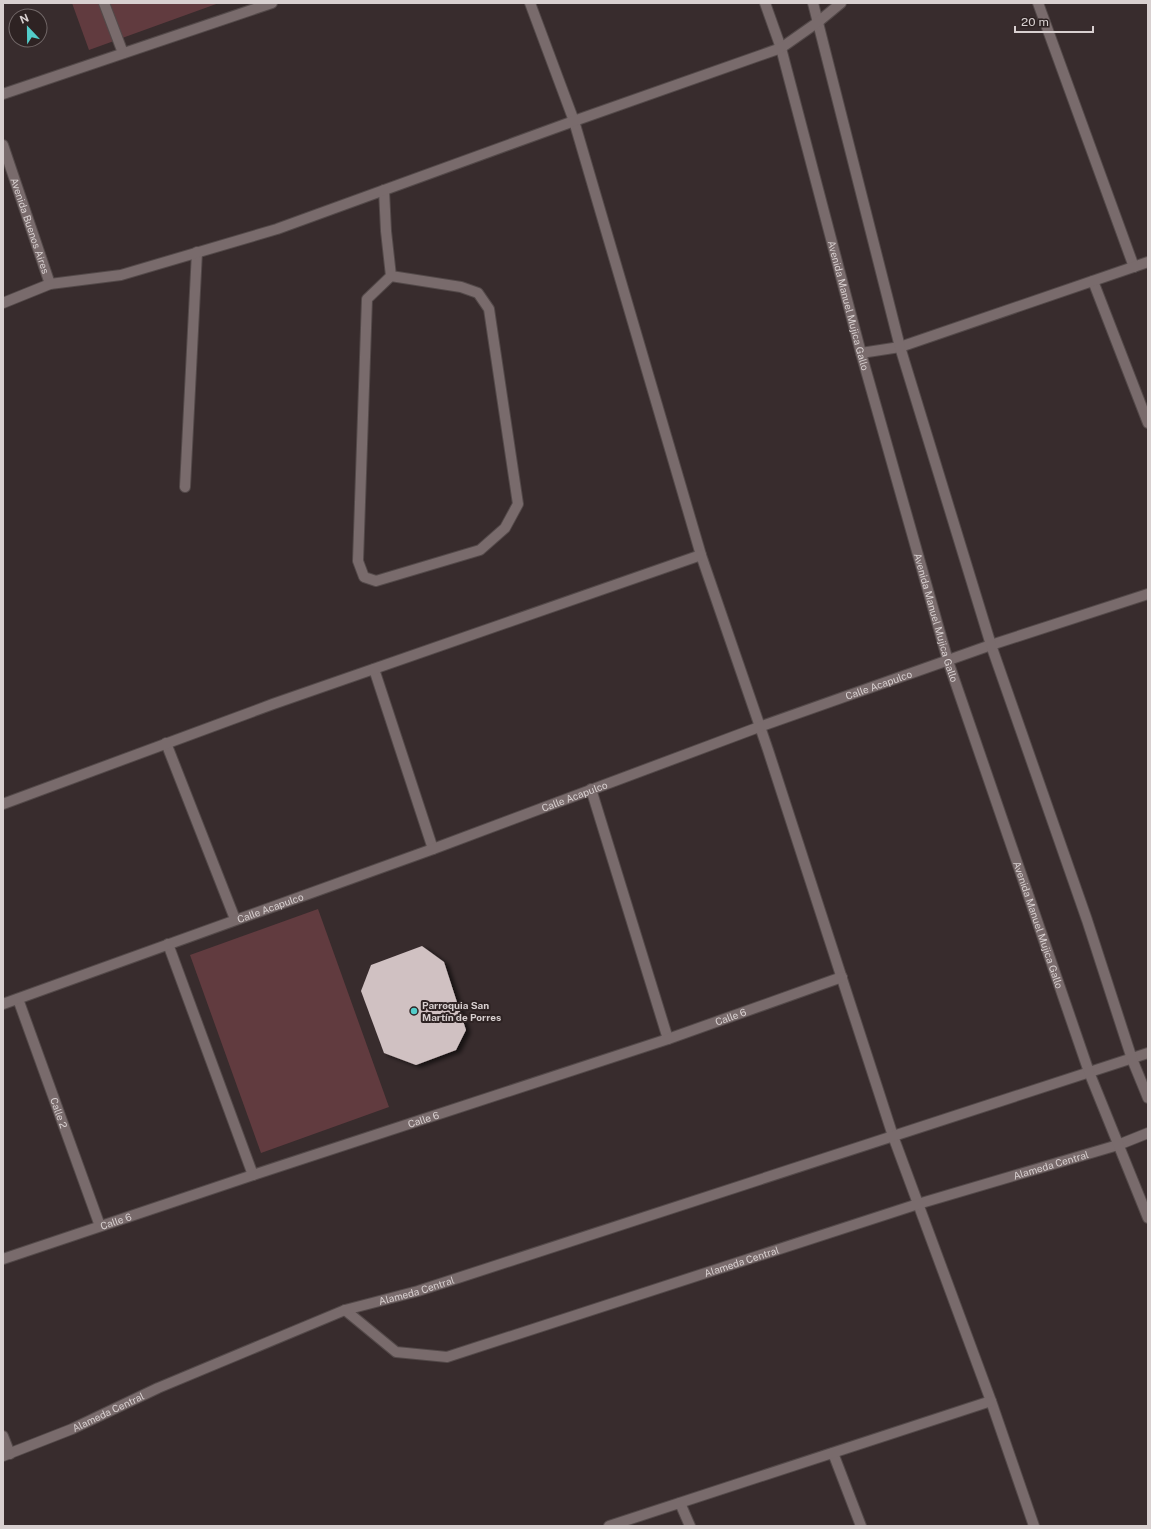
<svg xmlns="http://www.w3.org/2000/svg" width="1151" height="1529" font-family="'Public Sans',sans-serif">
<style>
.green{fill:#613b3f}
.building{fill:#d0c1c2;filter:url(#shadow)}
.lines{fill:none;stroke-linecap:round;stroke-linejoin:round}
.service-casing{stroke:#534949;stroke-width:12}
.minor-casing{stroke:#534949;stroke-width:12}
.tertiary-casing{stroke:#534949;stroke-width:12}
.service{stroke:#796b6c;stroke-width:10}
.minor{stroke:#796b6c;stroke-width:10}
.tertiary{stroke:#796b6c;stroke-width:10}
.poi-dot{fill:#53cdca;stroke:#2e2323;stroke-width:1.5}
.labels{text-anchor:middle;stroke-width:4;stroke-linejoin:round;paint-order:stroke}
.street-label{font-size:10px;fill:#d8d0d0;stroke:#2e2323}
.poi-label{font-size:10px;font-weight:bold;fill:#d8d0d0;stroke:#2e2323;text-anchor:start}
</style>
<defs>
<filter id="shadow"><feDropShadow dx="4.5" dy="2.5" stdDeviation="2" flood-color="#0009"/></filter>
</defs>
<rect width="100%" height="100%" fill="#382c2d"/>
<!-- green -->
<g class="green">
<path d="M72,3H219L89,50Z"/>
<path d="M318,909L389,1107L261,1153L190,955Z"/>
</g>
<!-- building -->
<path class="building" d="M422,946L444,962L466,1030L456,1050L416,1065L384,1053L361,991L371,965Z"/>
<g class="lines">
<defs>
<g id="service">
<path d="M104,3L123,53"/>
<path d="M384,190L386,231L391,276L367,299L358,561L364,577L376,581L480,550L505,528L518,504L489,309L478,293L461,287L391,276"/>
<path d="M185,487L197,252"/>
</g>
<g id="minor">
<path d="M530,3L574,121L701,555L768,750L893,1136L991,1401L1034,1526"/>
<path d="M1038,3L1134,267"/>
<path d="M3,94L272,3"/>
<path id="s1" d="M3,145L50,284"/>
<path d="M1093,281L1148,423"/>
<path d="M861,353L900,347L1148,262"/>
<path d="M374,669L433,849"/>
<path d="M166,743L235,919"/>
<path d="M591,789L668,1039"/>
<path d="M3,804L273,704L701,555"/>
<path d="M168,944L253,1175"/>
<path id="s2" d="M18,999L100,1226"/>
<path id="s3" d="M3,1004L433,849L759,727L991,645L1148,594"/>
<path id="s4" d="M3,1259L253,1175L668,1039L842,977"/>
<path id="s5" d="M345,1310L396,1352L447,1357L918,1204L1118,1145L1148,1133"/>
<path d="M3,1436L10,1454"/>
<path d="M833,1453L861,1526"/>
<path id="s6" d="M3,1456L72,1429L158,1388L345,1310L418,1291L1148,1053"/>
<path d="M680,1503L690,1526"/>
<path d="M609,1526L991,1401"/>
</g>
<g id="tertiary">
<path id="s7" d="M765,3L781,48L861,353L948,661L1089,1072L1148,1218"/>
<path d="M813,3L900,347L991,645L1087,920L1132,1059L1148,1098"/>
<path d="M3,303L50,284L121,275L277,229L574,121L781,48L818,22L841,3"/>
</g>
</defs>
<!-- service casing -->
<use href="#service" class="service-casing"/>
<!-- minor casing -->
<use href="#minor" class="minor-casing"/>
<!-- tertiary casing -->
<use href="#tertiary" class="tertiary-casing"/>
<!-- service -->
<use href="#service" class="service"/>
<!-- minor -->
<use href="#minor" class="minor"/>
<!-- tertiary -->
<use href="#tertiary" class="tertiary"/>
</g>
<!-- markers -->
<circle class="poi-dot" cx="414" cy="1011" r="4"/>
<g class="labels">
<!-- street labels -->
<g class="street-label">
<text dy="4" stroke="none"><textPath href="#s1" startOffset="85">Avenida Buenos Aires</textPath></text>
<text dy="4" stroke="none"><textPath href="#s7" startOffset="314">Avenida Manuel Mujica Gallo</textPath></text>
<text dy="4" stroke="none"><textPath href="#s7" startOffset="638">Avenida Manuel Mujica Gallo</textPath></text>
<text dy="4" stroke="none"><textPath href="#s3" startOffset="932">Calle Acapulco</textPath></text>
<text dy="4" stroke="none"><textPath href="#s3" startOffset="608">Calle Acapulco</textPath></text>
<text dy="4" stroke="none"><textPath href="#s3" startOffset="284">Calle Acapulco</textPath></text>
<text dy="4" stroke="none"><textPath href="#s7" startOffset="962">Avenida Manuel Mujica Gallo</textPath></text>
<text dy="4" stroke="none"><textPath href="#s4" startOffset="767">Calle 6</textPath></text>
<text dy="4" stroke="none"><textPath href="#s2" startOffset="121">Calle 2</textPath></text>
<text dy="4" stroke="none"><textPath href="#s4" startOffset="443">Calle 6</textPath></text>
<text dy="4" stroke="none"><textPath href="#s5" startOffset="751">Alameda Central</textPath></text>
<text dy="4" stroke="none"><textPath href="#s4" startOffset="119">Calle 6</textPath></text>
<text dy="4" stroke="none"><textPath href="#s5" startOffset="427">Alameda Central</textPath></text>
<text dy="4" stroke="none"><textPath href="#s6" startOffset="446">Alameda Central</textPath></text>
<text dy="4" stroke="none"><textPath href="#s6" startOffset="114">Alameda Central</textPath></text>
</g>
<!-- poi labels -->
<g class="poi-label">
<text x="422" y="1009">Parroquia San<tspan x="422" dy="12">Martín de Porres</tspan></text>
</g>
</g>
<!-- border -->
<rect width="1151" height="1529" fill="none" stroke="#d8d0d0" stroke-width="8"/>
<!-- north arrow -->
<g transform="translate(28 28) rotate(338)"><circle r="19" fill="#2e2323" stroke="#726868"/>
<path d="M0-3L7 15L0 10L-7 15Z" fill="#53cdca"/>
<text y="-6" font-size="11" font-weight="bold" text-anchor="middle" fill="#d8d0d0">N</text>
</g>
<!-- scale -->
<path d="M1015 26v6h78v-6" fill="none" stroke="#d8d0d0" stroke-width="2"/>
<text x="1021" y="26" font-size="12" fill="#d8d0d0" stroke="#2e2323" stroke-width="3" paint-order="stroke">20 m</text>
</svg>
